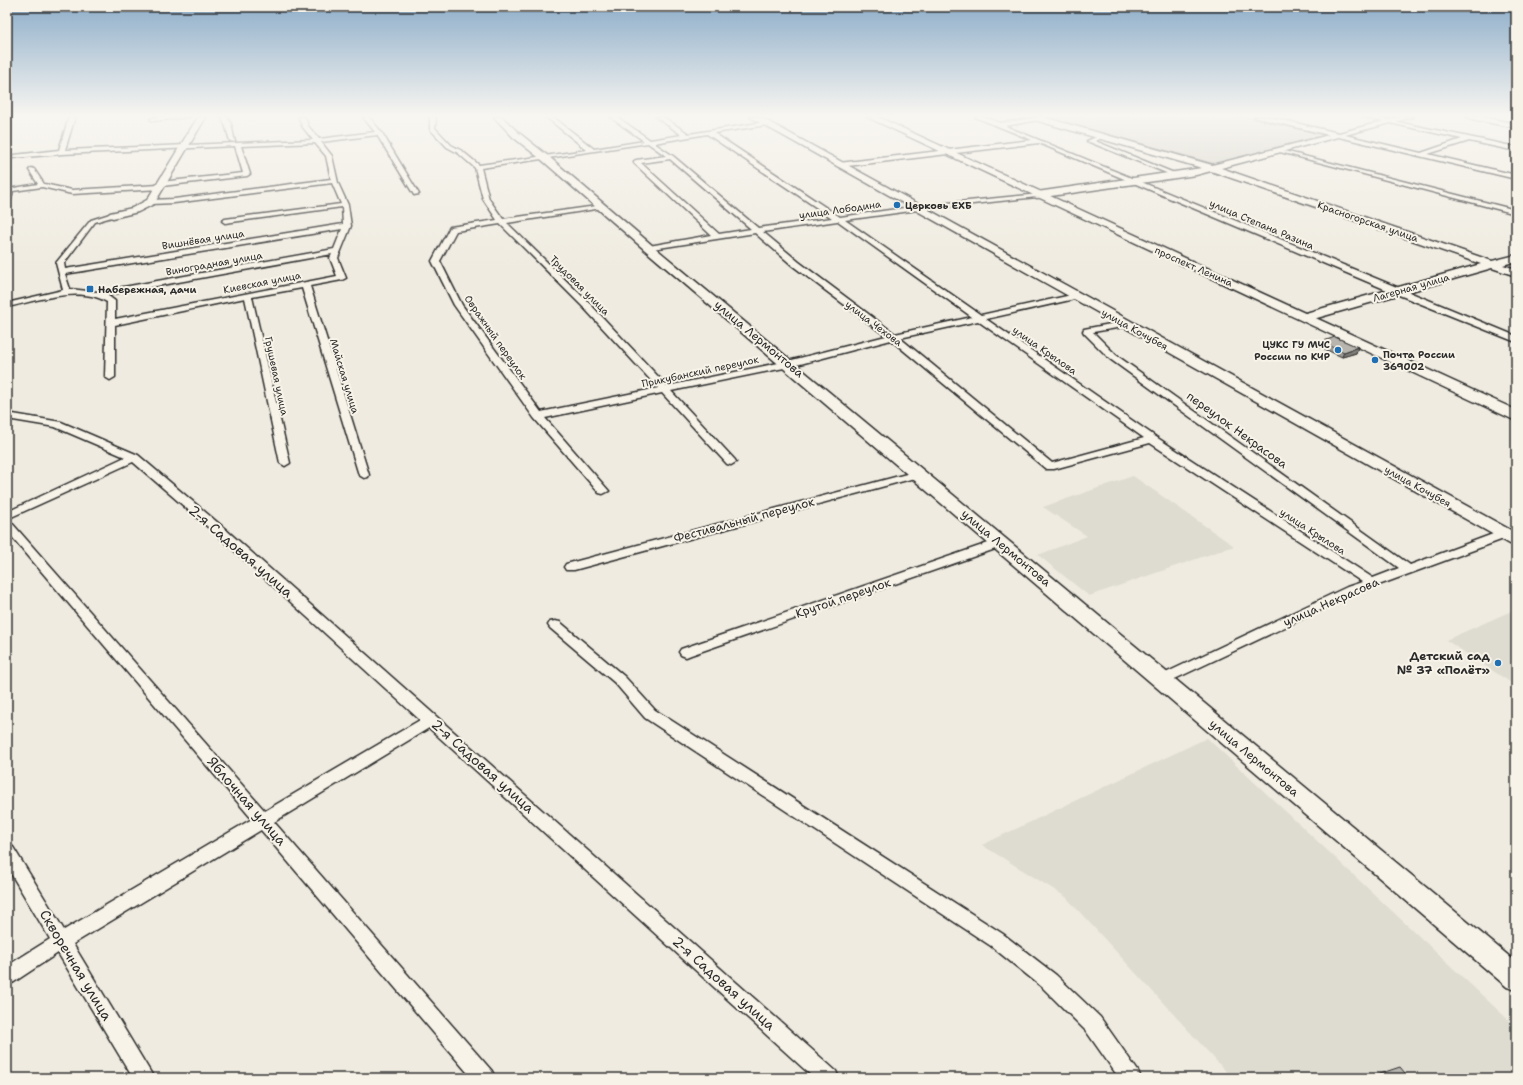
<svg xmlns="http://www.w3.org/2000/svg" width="1523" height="1085" font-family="'Shantell Sans',sans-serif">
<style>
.built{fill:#dedbd1}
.green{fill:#cfcbc2;stroke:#7d7b76}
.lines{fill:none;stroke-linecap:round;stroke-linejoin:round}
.street-casing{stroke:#2b2b2b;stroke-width:3}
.secondary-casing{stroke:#2b2b2b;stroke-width:3}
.primary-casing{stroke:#2b2b2b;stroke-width:3}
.street{fill:#f7f3e8;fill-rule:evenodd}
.secondary{fill:#f7f3e8;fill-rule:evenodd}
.primary{fill:#f7f3e8;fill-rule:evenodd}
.wall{fill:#9e9c96;stroke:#2b2b2b}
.shaded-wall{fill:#817f7a;stroke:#2b2b2b}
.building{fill:#b8b5ae;stroke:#2b2b2b}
.poi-dot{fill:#1f6fb2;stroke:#f7f3e8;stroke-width:1.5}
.labels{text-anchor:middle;stroke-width:4;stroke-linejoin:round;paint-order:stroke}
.far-poi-label{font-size:10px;font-weight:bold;fill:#2b2b2b;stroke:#f7f3e8;text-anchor:start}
.far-street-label{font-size:10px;fill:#2b2b2b;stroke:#f7f3e8}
.street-label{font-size:12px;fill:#2b2b2b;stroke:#f7f3e8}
.poi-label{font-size:12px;font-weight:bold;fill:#2b2b2b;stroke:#f7f3e8;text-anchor:end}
.near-street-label{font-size:14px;fill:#2b2b2b;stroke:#f7f3e8}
</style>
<rect width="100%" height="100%" fill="#efebe0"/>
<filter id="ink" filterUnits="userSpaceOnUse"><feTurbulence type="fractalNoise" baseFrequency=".025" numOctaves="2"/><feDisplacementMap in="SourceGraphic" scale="8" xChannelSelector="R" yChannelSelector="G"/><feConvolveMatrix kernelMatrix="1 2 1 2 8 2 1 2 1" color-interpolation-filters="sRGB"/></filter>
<g filter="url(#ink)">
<!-- built -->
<g class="built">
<path d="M1133,476L1234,546L1089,596L1038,555L1087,536L1043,507Z"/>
<path d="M1516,609V686L1446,640Z"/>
<path d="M1207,738L1516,1027V1078H1232L1066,897L982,845Z"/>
</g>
<!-- green -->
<path class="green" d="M1244,117L1325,135L1215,164L1049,118Z"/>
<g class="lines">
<defs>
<g id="street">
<path d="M69,117H75L65,150L313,140L302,126L299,117H305L308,126L319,139L375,132L363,117H369L382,133L419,194L414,195L377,135L321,142L332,156L338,183L348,205L351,226L338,258L346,278L342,280L310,286L369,475L368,477L364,478L359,475L302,288L252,297L290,463L285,466L280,463L245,298L115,325V377L110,380L105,377L107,302C80,285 36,301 7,307V303L63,290L56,263L91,220L113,213L115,214V216L95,222L64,263L65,269L343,224L342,207L225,223L222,221L225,219L341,204L332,183L174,203L151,204L148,202L151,200L174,199L331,179L326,156L315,143L241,146L250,174L247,176L162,186V188L160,189L72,194L42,187L13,191L10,203L7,205L8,189L38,184L29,170L32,168L34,169L44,184L72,190L159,185V183L161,182L243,173L235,146L62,154L12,158L11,157L14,155L59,150ZM342,229L334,249L96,292L70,289L65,274ZM332,254L330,258L337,276L115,319V301L107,295Z"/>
<path d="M156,117H190L153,121L150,119Z"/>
<path d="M221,117H227L231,124L235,142L230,141L225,124Z"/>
<path d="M430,117H436L435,128L451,145L462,151L479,165L587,150L546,117H553L594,149L644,141L610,117H617L650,140L682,135L656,117H663L689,134L765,122L768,124L767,125L714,133L840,217L918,206L1039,194L1040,195L1037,197L918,210L845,220L981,315L1076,294H1079V298L986,319L1156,437L1373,578L1399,568L1110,359L1084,333L1083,331L1084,329L1126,321L1129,322L1130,324L1129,326L1093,332L1116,355L1410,565L1501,531H1509L1511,534L1509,537L1357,593L1162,685L1157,683L1155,680L1157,677L1347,587L1362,582L1150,443L1054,469H1046L891,340L789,367L671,391L735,460L736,462L731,465L727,464L662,393L545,418L609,491L603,494L599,493L534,418L454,305L432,261L450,227L497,220L483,199L475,168L458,153L447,147L430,129ZM707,134L832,218L758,228L673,156L654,143ZM648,143L666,156L636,160L634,161V163L711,235L649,246H646V250L755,233L793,266L886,336L788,361L667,386L591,305L507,223L602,208L605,206L604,205L503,219L489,199L481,168ZM670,159L751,229L719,234L641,163ZM837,221H838L972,317L895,334L799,262L763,232ZM500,224L585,309L658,388L541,412L462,305L440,261L456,231ZM978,321L1144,438L1052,463L900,338Z"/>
<path d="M975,117H983L1000,123L1040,117L1038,120L1005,126L1516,336V342L1394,293L1039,143L839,167L836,165L839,163L1032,140Z"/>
<path d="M1363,117H1374L1516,147V151L1469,141L1428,154L1516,175V179L1339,137L1338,136L1341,134L1421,153L1462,139Z"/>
<path d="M1101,135L1106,136L1095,141L1179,175L1174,176L1087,141Z"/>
<path d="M1280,150L1516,210V214L1280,152Z"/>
<path d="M7,413L61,422L138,455L224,528L836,1071L839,1078H814L429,728L274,822L492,1071L495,1078H472L261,830L73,944L154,1078H133L58,953L14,982L7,985V966L50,939L7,867V845L13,847L64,930L252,819L7,531V520L11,522L265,811L420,720L216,534L133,462L7,519V512L125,457L55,427L7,419Z"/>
<path d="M918,471L922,472L923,474L922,476L574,570H566L564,567L566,564Z"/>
<path d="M1000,539L1004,540L1006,543L1004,546L691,655L686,657L681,655L679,652L681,649Z"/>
<path d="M555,621L560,622L625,677L655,710L1003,934L1056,975L1100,1017L1138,1071L1141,1078H1119L1086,1031L1042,987L991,946L645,718L615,683L550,628L548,625L550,622Z"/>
</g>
<g id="secondary">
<path d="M198,117H206L154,204L138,212L113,218L110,217L108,215L110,213L132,208L147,200Z"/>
<path d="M494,117H502L519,133L548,156L653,246L1516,962V990L1507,987L645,250L542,160L513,137Z"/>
<path d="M750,117H760L1516,533V545L1510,544Z"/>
<path d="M1035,117H1043L1212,165L1329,135L1254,117H1269L1339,133L1399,117H1413L1221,168L1492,261L1516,255V261L1503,265L1516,269V276L1492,268L1310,320H1302L1300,317L1302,314L1481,264L1211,171L1196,175L1037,198L1034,197L1032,195L1034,193L1037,192L1202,168L1035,120Z"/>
<path d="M1467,117H1483L1516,124V128L1471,119Z"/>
</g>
<path id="primary" d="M867,117H878L1516,410V421Z"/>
</defs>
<!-- street casing -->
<use href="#street" class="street-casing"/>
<!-- secondary casing -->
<use href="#secondary" class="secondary-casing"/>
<!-- primary casing -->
<use href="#primary" class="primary-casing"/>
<!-- street -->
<use href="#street" class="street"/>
<!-- secondary -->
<use href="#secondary" class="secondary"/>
<!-- primary -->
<use href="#primary" class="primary"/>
</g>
<!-- wall -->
<path class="wall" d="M1321,342L1358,347L1356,353L1342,357L1320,347Z"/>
<!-- shaded-wall -->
<path class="shaded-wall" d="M1358,347L1356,353L1342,357L1344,352Z"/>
<!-- building -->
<g class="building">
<path d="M1335,337L1358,347L1344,352L1321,342Z"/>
<path d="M1400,1067L1409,1078H1378L1376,1075Z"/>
</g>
</g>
<!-- sky -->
<linearGradient id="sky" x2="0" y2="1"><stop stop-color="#8dadc9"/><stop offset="0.43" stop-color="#f8f6f1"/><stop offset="1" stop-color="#f8f6f1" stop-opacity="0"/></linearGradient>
<rect width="1523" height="269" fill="url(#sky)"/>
<!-- markers -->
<g class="poi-dot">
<circle cx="897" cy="205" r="4"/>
<rect x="86" y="285" width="8" height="8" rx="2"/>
<circle cx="1338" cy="350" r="4"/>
<circle cx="1375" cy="360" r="4"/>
<circle cx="1498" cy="663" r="4"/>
</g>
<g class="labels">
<!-- far-poi labels -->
<g class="far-poi-label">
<text x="905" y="209">Церковь ЕХБ</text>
<text x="98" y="293">Набережная, дачи</text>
<text x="1330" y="348" text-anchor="end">ЦУКС ГУ МЧС<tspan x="1330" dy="12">России по КЧР</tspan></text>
<text x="1383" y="358">Почта России<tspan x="1383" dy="12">369002</tspan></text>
</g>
<!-- far-street labels -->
<g class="far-street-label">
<text transform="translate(840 209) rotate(-8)" y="4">улица Лободина</text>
<text transform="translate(1368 221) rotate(19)" y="4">Красногорская улица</text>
<text transform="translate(1262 224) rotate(23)" y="4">улица Степана Разина</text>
<text transform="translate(203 239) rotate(-9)" y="4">Вишнёвая улица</text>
<text transform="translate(214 263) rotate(-10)" y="4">Виноградная улица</text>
<text transform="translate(1194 266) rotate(24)" y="4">проспект Ленина</text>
<text transform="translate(262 282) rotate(-11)" y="4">Киевская улица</text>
<text transform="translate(580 285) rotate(45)" y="4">Трудовая улица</text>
<text transform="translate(1411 287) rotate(-16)" y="4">Лагерная улица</text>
<text transform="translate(874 323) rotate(37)" y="4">улица Чехова</text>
<text transform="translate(1135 329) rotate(29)" y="4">улица Кочубея</text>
<text transform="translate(496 337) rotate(55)" y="4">Овражный переулок</text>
<text transform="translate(1045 350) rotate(35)" y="4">улица Крылова</text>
<text transform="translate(700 371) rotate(-12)" y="4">Прикубанский переулок</text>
<text transform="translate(277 376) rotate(78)" y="4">Грушевая улица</text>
<text transform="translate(345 376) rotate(73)" y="4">Майская улица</text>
<text transform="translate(1418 486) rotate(29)" y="4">улица Кочубея</text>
<text transform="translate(1313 531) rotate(33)" y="4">улица Крылова</text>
</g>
<!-- street labels -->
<g class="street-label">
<text transform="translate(759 339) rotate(40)" y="4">улица Лермонтова</text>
<text transform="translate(1237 430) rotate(36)" y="4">переулок Некрасова</text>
<text transform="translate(744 520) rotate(-15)" y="4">Фестивальный переулок</text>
<text transform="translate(1006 548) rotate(40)" y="4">улица Лермонтова</text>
<text transform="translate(843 598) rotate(-19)" y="4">Крутой переулок</text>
<text transform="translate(1331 602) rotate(-24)" y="4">улица Некрасова</text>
<text transform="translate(1254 758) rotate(40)" y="4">улица Лермонтова</text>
</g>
<!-- poi labels -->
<g class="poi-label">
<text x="1490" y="660">Детский сад<tspan x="1490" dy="14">№ 37 «Полёт»</tspan></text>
</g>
<!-- near-street labels -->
<g class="near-street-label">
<text transform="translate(241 551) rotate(41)" y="5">2-я Садовая улица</text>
<text transform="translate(483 766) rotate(42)" y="5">2-я Садовая улица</text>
<text transform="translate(247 801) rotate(49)" y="5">Яблочная улица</text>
<text transform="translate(76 965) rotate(59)" y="5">Скворечная улица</text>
<text transform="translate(724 983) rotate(42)" y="5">2-я Садовая улица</text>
</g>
</g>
<!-- margin -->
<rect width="1523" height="1085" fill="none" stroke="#f7f3e8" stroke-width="24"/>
<rect x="12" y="12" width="1499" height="1061" fill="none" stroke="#2b2b2b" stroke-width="1.5" filter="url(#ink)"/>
</svg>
